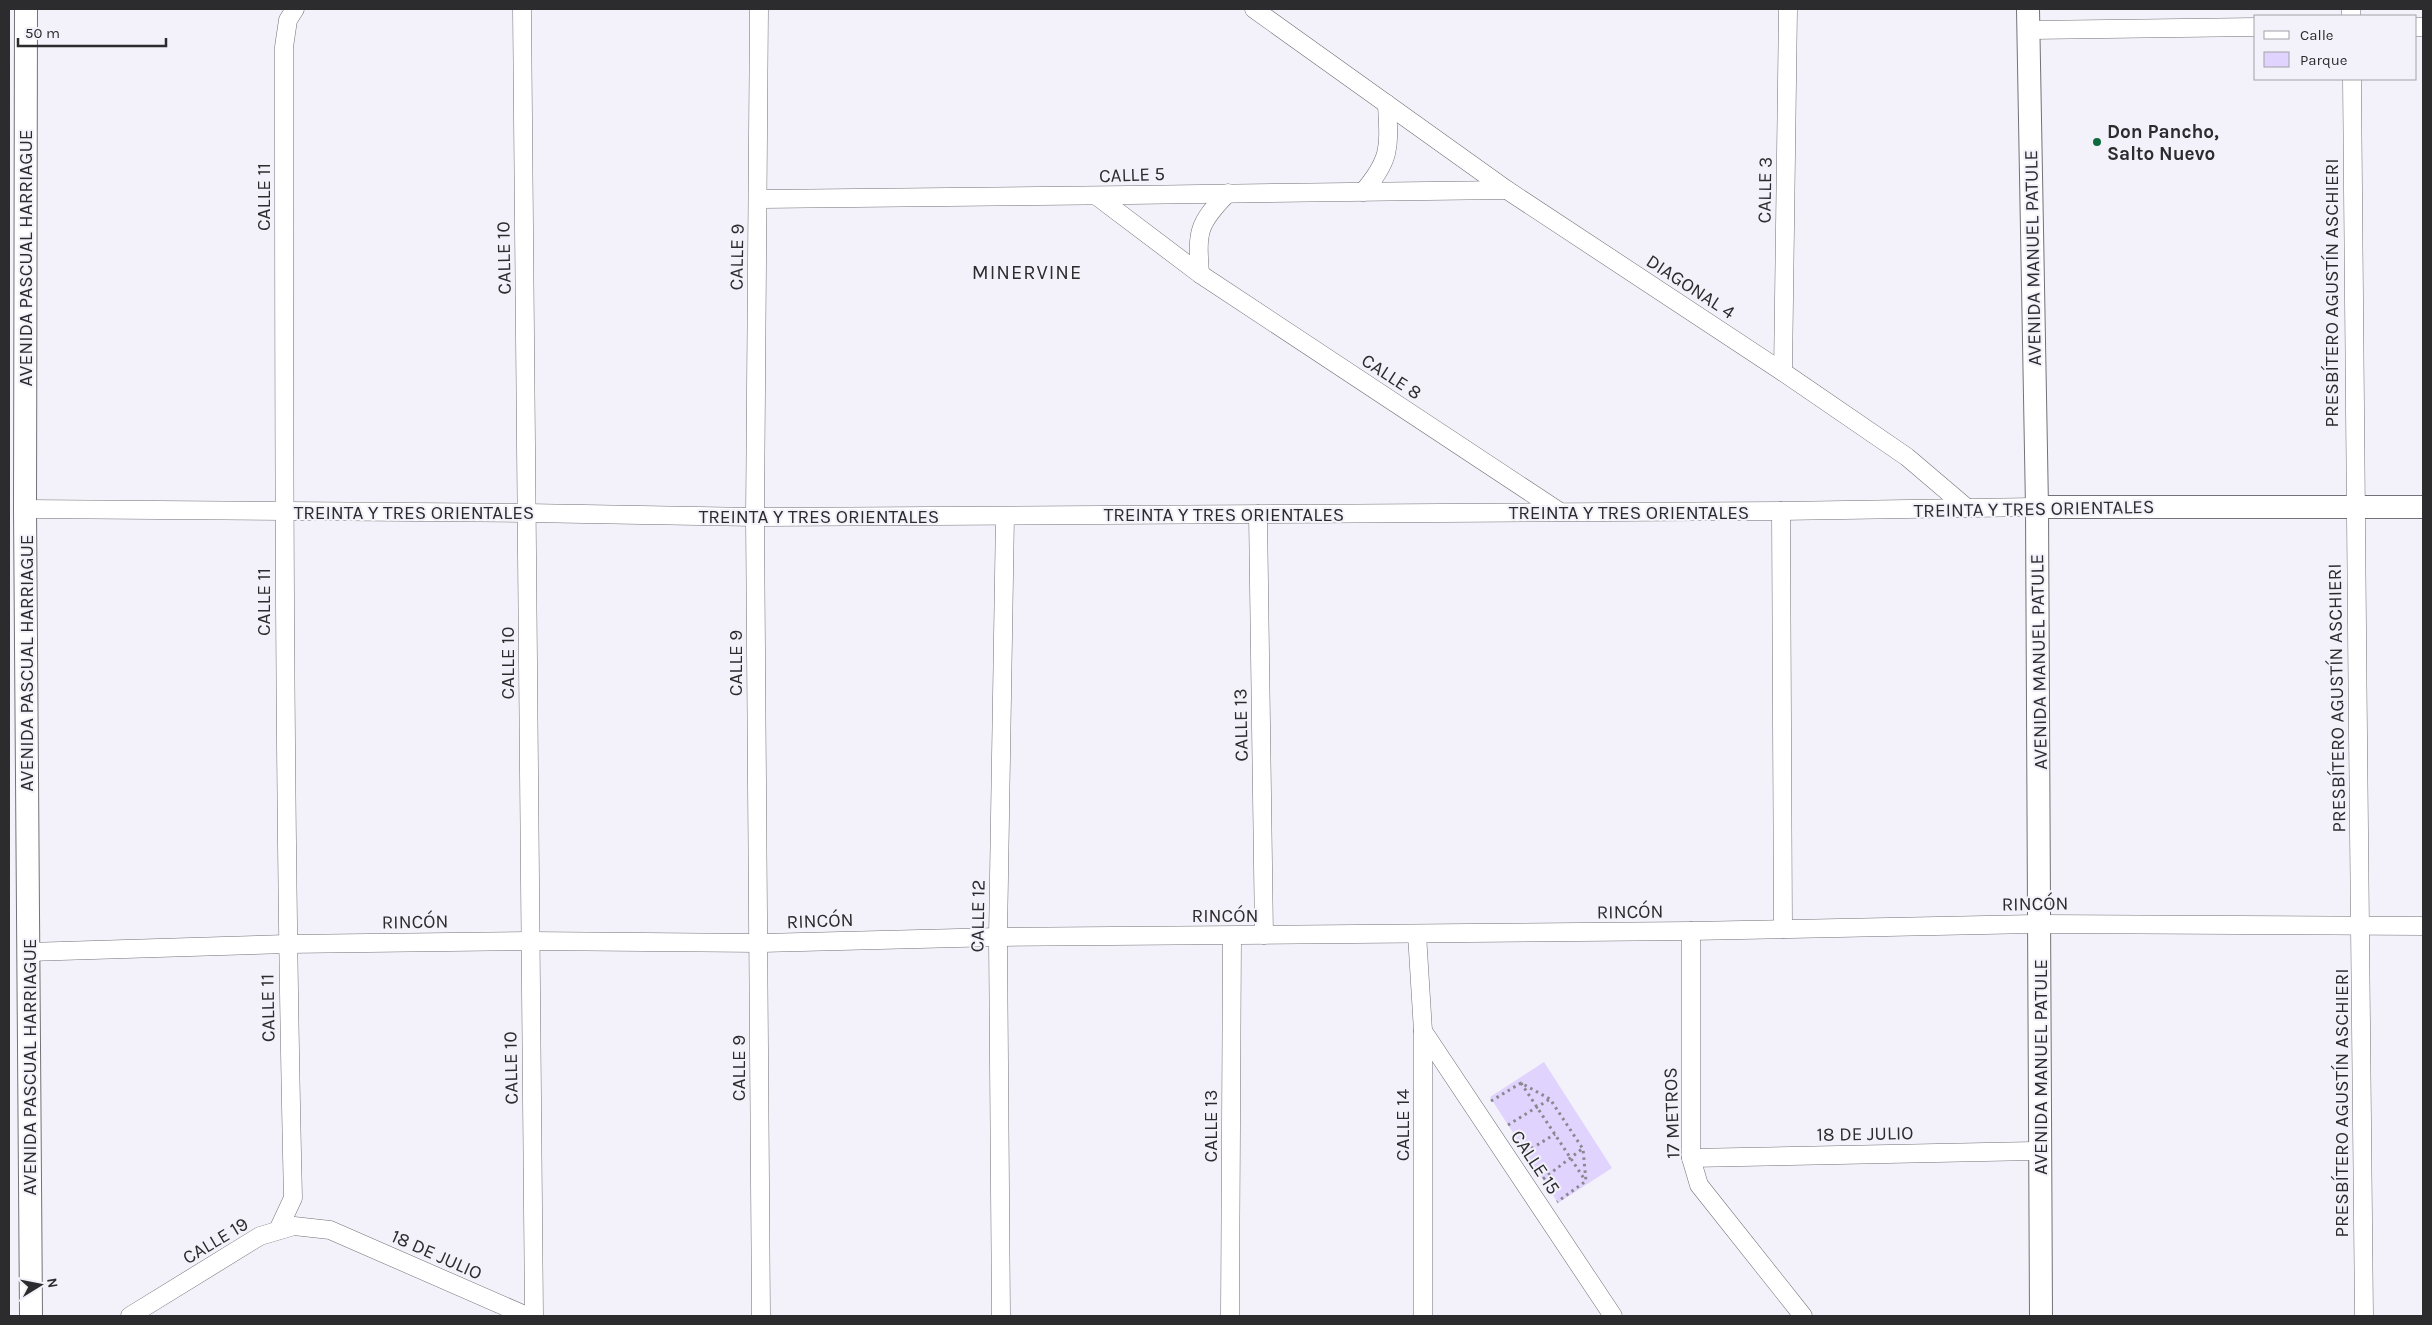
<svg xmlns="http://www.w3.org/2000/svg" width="2432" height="1325" font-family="Karla,sans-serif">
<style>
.green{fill:#e0d4fe}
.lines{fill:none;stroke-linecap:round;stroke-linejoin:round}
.minor-casing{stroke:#737278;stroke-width:19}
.tertiary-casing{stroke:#737278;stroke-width:24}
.path{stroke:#8a888e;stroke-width:3;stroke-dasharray:2.5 4;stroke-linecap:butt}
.minor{stroke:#fff;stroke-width:18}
.tertiary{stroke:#fff;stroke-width:22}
.poi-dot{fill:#0e6a3d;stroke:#f3f1f9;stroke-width:2}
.labels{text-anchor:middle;stroke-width:4;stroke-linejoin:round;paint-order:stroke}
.poi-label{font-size:19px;font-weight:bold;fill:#2c2b2e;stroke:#f3f1f9;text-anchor:start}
.street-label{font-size:19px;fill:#2c2b2e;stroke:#f3f1f9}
.neighbourhood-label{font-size:20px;letter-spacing:1px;fill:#2c2b2e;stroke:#f3f1f9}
</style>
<rect width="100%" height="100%" fill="#f3f1f9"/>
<!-- green -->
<path class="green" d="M1544,1062L1612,1168L1558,1203L1490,1097Z"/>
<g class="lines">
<defs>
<g id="minor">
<path d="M522,9L534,1316"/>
<path d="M759,9L755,517L761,1316"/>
<path d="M1254,9L1507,190L1783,372L1907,457L1967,508"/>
<path d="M2351,9V16"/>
<path d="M2416,27H2423"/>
<path d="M2028,30L2256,27"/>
<path d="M2352,79C2354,491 2361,904 2364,1316"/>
<path d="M1363,192C1392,158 1389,146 1387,104"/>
<path d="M1098,197L1200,274L1560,512"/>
<path d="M758,199C1008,197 1257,193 1507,190"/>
<path d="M1200,274C1197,232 1197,224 1228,193"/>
<path d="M1783,372L1788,9"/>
<path d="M25,509L527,513L755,517L1781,511L2037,507"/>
<path d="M1781,511L1783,929"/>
<path d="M1258,514L1264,935"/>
<path d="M1691,931V1158L1699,1185L1803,1316"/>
<path d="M1417,934L1423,1031V1316"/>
<path d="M28,952L287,944L530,941L759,943L998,937L1691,931L2040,924L2423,926"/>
<path d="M1423,1031L1613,1316"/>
<path d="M1691,1158L2040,1151"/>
<path d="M278,1230L293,1198C284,814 284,431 284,47L288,20L295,9"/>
<path d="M130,1316L260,1236L294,1226L330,1230L527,1316"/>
<path d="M1001,1316L998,937L1005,516"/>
<path d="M1230,1316L1232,936"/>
</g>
<g id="tertiary">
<path d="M26,9L25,509L31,1316"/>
<path d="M2028,9L2037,507L2041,1316"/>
<path d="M2037,507H2423"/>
</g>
</defs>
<!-- minor casing -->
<use href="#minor" class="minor-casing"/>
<!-- tertiary casing -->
<use href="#tertiary" class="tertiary-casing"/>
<!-- path -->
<g class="path">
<path d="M1521,1083L1585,1180"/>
<path d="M1491,1101L1521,1083L1550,1099L1583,1149L1586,1181L1557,1202"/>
<path d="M1508,1125L1550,1099"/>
<path d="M1526,1152L1555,1134"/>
<path d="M1543,1179L1582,1149"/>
</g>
<!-- minor -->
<use href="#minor" class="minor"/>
<!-- tertiary -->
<use href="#tertiary" class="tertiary"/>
</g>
<!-- markers -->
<circle class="poi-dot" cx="2097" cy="142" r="5"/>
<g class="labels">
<!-- poi labels -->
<g class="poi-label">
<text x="2107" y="138">Don Pancho,<tspan x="2107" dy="22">Salto Nuevo</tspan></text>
</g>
<!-- street labels -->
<g class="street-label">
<text transform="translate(1132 174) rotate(-2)" y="7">CALLE 5</text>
<text transform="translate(1764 190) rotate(-89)" y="7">CALLE 3</text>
<text transform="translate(263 197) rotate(-90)" y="7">CALLE 11</text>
<text transform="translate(736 257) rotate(-89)" y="7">CALLE 9</text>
<text transform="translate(25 258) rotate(-90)" y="7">AVENIDA PASCUAL HARRIAGUE</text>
<text transform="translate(503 258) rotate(-91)" y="7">CALLE 10</text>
<text transform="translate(2032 258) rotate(-91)" y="7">AVENIDA MANUEL PATULE</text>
<text transform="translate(1691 286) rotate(33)" y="7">DIAGONAL 4</text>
<text transform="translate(2331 293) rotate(-90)" y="7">PRESBÍTERO AGUSTÍN ASCHIERI</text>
<text transform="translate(1392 376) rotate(33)" y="7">CALLE 8</text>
<text transform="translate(2034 508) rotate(-1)" y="7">TREINTA Y TRES ORIENTALES</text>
<text x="414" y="519">TREINTA Y TRES ORIENTALES</text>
<text x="1629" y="519">TREINTA Y TRES ORIENTALES</text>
<text x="1224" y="521">TREINTA Y TRES ORIENTALES</text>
<text x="819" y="523">TREINTA Y TRES ORIENTALES</text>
<text transform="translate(263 602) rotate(-90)" y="7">CALLE 11</text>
<text transform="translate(2038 662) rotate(-91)" y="7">AVENIDA MANUEL PATULE</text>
<text transform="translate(26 663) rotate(-90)" y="7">AVENIDA PASCUAL HARRIAGUE</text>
<text transform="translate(507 663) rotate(-90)" y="7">CALLE 10</text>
<text transform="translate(735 663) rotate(-90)" y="7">CALLE 9</text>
<text transform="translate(2336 698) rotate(-91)" y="7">PRESBÍTERO AGUSTÍN ASCHIERI</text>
<text transform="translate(1240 725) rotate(-91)" y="7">CALLE 13</text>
<text transform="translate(2035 903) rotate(-1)" y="7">RINCÓN</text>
<text transform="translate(1630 911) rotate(-1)" y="7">RINCÓN</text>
<text x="1225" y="922">RINCÓN</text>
<text transform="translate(977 916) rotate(-89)" y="7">CALLE 12</text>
<text transform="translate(820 920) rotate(-2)" y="7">RINCÓN</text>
<text transform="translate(415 921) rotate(-1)" y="7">RINCÓN</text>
<text transform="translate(267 1008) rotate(-91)" y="7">CALLE 11</text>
<text transform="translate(29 1067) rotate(-90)" y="7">AVENIDA PASCUAL HARRIAGUE</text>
<text transform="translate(2040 1067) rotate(-90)" y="7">AVENIDA MANUEL PATULE</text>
<text transform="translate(510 1068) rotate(-91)" y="7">CALLE 10</text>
<text transform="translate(738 1068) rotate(-90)" y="7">CALLE 9</text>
<text transform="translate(2341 1103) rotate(-90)" y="7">PRESBÍTERO AGUSTÍN ASCHIERI</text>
<text transform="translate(1671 1113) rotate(-92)" y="7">17 METROS</text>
<text transform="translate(1402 1125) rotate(-90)" y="7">CALLE 14</text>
<text transform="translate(1210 1126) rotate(-90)" y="7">CALLE 13</text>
<text transform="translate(1865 1133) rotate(-1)" y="7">18 DE JULIO</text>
<text transform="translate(1536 1162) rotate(56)" y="7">CALLE 15</text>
<text transform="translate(215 1240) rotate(-31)" y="7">CALLE 19</text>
<text transform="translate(437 1254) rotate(24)" y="7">18 DE JULIO</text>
</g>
<!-- neighbourhood labels -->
<g class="neighbourhood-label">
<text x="1027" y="279">MINERVINE</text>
</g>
</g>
<!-- border -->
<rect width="2432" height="1325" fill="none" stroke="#2c2b2e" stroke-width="20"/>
<!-- legend -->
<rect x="2254" y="15" width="162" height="65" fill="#f3f1f9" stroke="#a3a2a8"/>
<rect x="2264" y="31" width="25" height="8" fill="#ffffff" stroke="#a3a2a8"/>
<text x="2300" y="40" font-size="15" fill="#2c2b2e">Calle</text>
<rect x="2264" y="52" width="25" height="15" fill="#e0d4fe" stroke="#a3a2a8"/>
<text x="2300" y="65" font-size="15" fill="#2c2b2e">Parque</text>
<!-- north arrow -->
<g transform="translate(40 1285) rotate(80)" stroke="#f3f1f9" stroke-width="4" paint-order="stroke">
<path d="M0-4L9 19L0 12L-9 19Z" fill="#2c2b2e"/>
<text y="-8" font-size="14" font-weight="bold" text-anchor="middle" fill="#2c2b2e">N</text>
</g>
<!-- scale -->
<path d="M18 38v8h148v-8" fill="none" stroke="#2c2b2e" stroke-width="2.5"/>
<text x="25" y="38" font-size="15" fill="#2c2b2e" stroke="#f3f1f9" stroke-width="4" paint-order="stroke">50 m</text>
</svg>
